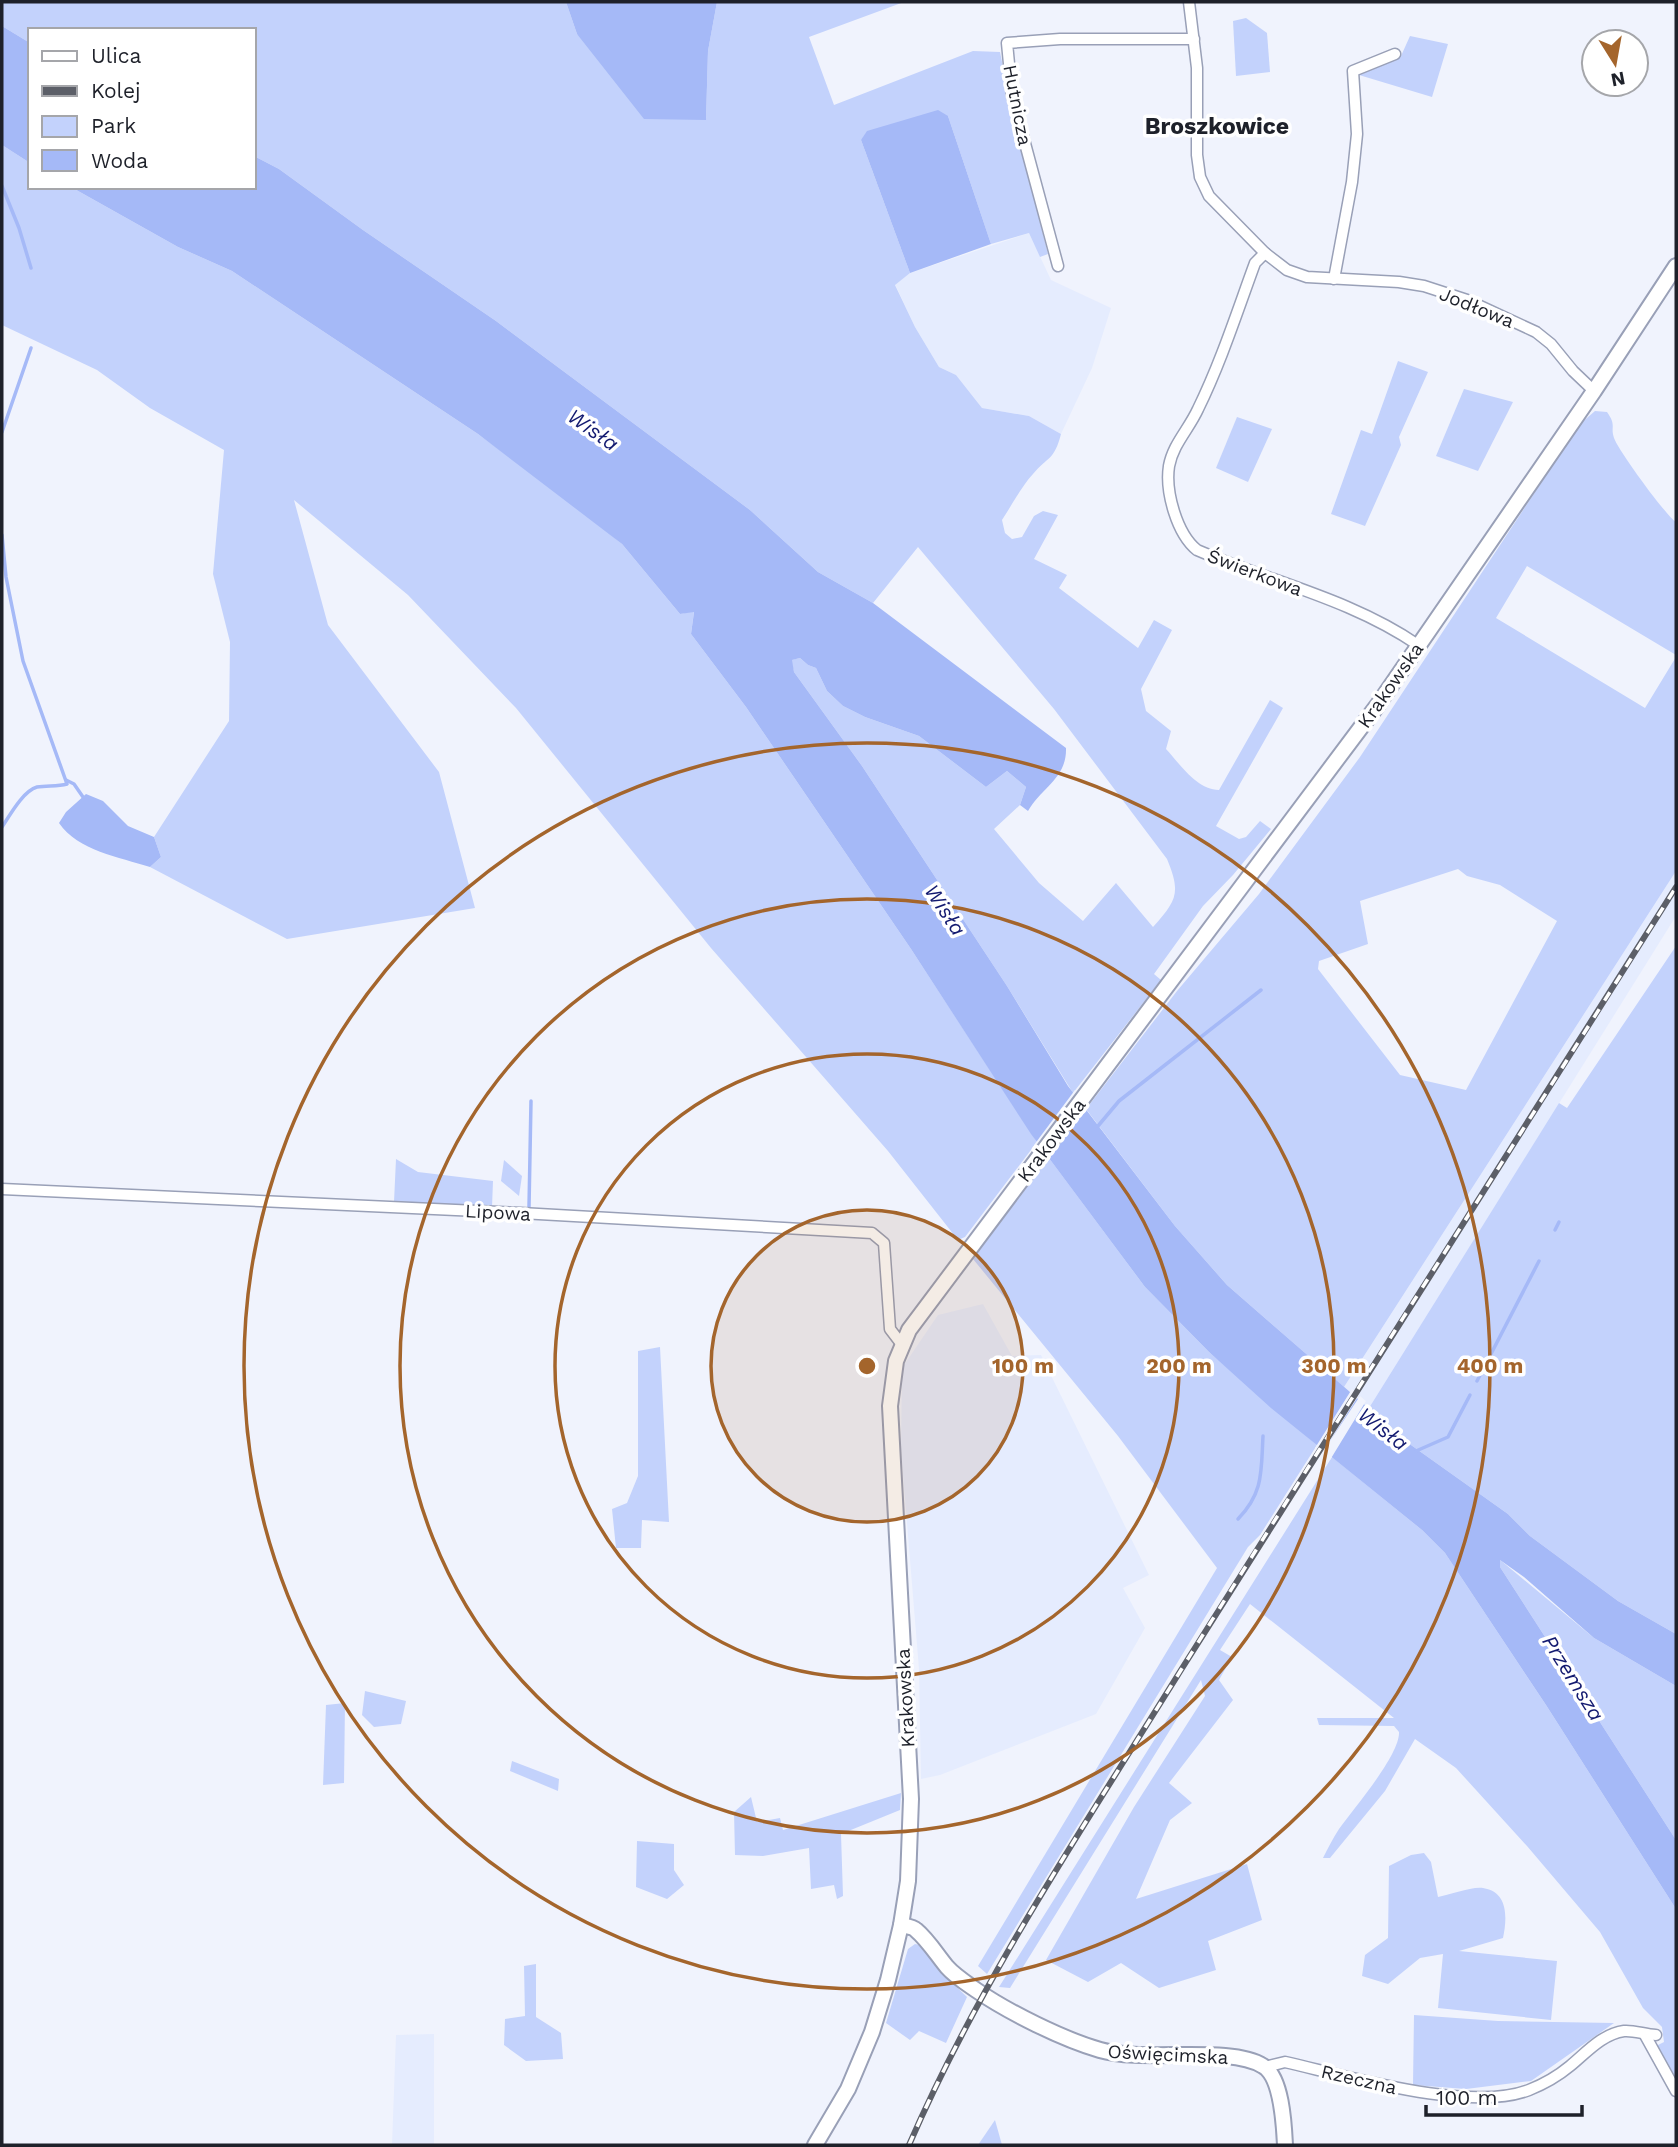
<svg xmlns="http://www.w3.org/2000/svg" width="1678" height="2147" font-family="'Work Sans',sans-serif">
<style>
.built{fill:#e5ecfe}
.green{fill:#c3d2fc;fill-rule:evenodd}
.water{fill:#a5b9f7}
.pier{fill:#f0f3fd}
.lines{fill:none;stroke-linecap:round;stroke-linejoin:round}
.stream{stroke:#a5b9f7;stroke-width:3.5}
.street-casing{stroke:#99a0b7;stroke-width:13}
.secondary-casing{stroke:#99a0b7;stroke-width:18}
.street{stroke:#fff;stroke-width:10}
.secondary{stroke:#fff;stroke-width:14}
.rail-casing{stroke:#5c5f68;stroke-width:6}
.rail{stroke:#fff;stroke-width:3.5;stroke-dasharray:10;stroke-linecap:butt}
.ring{fill:none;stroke:#a4652c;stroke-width:3.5}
.labels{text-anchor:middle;stroke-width:7;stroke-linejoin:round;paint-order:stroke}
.street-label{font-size:19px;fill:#1e212a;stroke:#fff}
.water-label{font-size:21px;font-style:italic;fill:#131a70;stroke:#fff}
.quarter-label{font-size:23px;font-weight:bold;fill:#1e212a;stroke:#fff}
.centre{fill:#a4652c;stroke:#fff;stroke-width:3.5}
.ring-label{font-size:21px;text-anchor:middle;font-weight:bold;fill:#a4652c;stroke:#fff;stroke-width:7;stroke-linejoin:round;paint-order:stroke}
</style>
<rect width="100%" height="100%" fill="#f0f3fd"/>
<!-- built -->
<g class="built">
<path d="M1029,233L1051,280L1111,308L1092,368L1061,434L1029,416L982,408L956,375L939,367L915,327L895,284L910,273Z"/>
<path d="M1676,871V916L1369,1408L1344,1387Z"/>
<path d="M983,1304L1012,1356L1041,1355L1149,1575L1123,1588L1145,1628L1096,1714L940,1775L921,1779L919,1669L901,1450L902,1368L938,1315Z"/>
<path d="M434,2034V2145H392L396,2035Z"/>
</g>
<!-- green -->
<g class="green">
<path d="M2,2H566L577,34L706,120L708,51L717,2H904L809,37L834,105L973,51L1000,52L1012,111L1048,254L1040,257L1029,233L991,244L948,116L861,140L910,273L895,285L915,327L939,367L956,375L982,408L1029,416L1061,434C1054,461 1048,456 1033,474C1021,487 1012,505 1002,520L1005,533L1012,539L1022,537L1034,516L1043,511L1058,515L1034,559L1067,575L1059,588L1138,648L1154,620L1172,630L1141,689L1146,711L1171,731L1166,749C1179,763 1197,790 1219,790L1270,700L1283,708L1216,826L1239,839L1246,837L1260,821L1271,829L1233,875L1203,906L1154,974L1161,980L1073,1093L1007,986L862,766L794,672L791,660L800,658L808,665L816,668L827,691L843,706L865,717L919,736L986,787L1007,771L1026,787L1020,805L994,829L1039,883L1083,921L1116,883L1153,927C1177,900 1181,893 1167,859L1054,709L918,547L873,603L818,572L750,510L496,321L363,230L279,169L254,156V30H30V43L2,26Z"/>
<path d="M1246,18L1267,33L1270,72L1236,76L1233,21Z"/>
<path d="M1410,36L1448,44L1432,97L1359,75L1401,56Z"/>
<path d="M2,145L30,163V187H71L178,247L232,271L478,434L581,510L622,544L680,614L694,611L691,634L746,707L911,949L1037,1142L965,1237L958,1240L888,1151L711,948L516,708L408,595L294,500L328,625L439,772L475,908L287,939L150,867L161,857L154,837L229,721L230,642L213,574L224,450L150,408L97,370L2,325Z"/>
<path d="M1398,361L1428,372L1399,437L1401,445L1365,526L1331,514L1361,430L1372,434Z"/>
<path d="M1464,389L1513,402L1478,471L1436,456Z"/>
<path d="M1595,411L1607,412C1617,426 1610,426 1614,438C1618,450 1666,516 1676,522V655L1527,566L1496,618L1645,708L1676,657V871L1344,1387L1227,1285L1175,1226L1086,1109L1177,991L1259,894L1360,757L1580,424ZM1458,869L1467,876L1500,885L1557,921L1466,1090L1400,1075L1318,969L1319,961L1368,944L1360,901Z"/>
<path d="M1237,417L1272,429L1248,482L1216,468Z"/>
<path d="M1676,946V1634L1618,1601L1530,1536L1508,1514L1411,1445L1369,1408L1559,1103L1567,1108Z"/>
<path d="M1049,1158L1145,1287L1209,1352L1317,1445L1260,1535L1248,1547L987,1974L978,1966L1217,1568L1118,1436L973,1259Z"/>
<path d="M396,1159L418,1172L493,1181L492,1207L394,1202Z"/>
<path d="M504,1160L522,1176L519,1196L501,1181Z"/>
<path d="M660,1347L669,1522L642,1520L641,1548H616L612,1509L627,1503L638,1476V1351Z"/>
<path d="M1332,1457L1422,1530L1445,1553L1546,1705L1676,1909V2080L1656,2046L1664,2042L1662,2027L1643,2008L1600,1932L1527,1846L1456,1768L1415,1739L1385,1791L1330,1858H1323C1328,1848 1333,1838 1339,1829C1354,1808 1400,1755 1399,1732L1394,1726L1319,1725L1317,1718H1394L1250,1604L1220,1650L1232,1657L1219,1680L1233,1700L1169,1783L1192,1803L1170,1820L1136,1899L1247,1864L1262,1920L1208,1941L1216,1970L1159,1988L1121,1963L1088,1982L1046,1960L1134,1807L1205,1696L1201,1680L1010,1988L999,1987Z"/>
<path d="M1499,1559L1594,1638L1676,1686V1840L1500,1567Z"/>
<path d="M365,1691L406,1701L401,1724L374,1727L362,1715Z"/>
<path d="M345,1703L344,1783L323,1785L326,1705Z"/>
<path d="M512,1761L559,1779L558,1791L510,1771Z"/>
<path d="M901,1793L900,1810L841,1834L843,1896L837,1899L834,1885L811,1889L809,1848L763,1856L735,1855L734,1812L751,1797L757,1822L780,1818L783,1830Z"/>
<path d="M637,1841L674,1844V1870L684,1885L667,1899L636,1887Z"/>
<path d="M1424,1853L1431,1862L1438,1897C1449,1895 1473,1886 1483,1888C1509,1892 1507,1919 1503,1938L1459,1951L1557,1961L1551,2020L1438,2008L1443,1954L1420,1958L1388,1984L1362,1976L1365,1955L1388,1938L1389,1866L1411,1855Z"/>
<path d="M915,1944L924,1946L943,1974L967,1997L946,2043L919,2031L910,2040L886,2023L908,1949Z"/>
<path d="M536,1964V2017L561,2033L563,2059L526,2061L504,2045L505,2019L525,2016L524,1966Z"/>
<path d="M1414,2015L1498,2021L1614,2023L1531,2081L1466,2089L1413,2085Z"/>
<path d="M995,2120L1002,2145H978Z"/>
</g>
<!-- water -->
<g class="water">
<path d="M566,2H717L708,51L706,120L644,119L577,34Z"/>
<path d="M2,26L30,43V163L2,145Z"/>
<path d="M938,110L948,116L991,244L910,273L861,140L867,131Z"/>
<path d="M254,156L279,169L363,230L496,321L750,510L818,572L873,603L1066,748C1067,778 1042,787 1028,811L1020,805L1026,787L1007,771L986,787L919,736L865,717L843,706L827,691L816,668L808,665L800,658L792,660L794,672L862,766L1007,986L1068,1086L1175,1226L1227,1285L1411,1445L1508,1514L1530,1536L1618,1601L1676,1634V1686L1594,1638L1524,1577L1500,1560V1567L1676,1840V1909L1546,1705L1445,1553L1422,1530L1271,1408L1209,1352L1145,1287L1031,1134L911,949L746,707L691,634L694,612L680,614L622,544L478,434L232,271L178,247L71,187H254Z"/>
<path d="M86,794L103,801L128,826L154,837L161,857L150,867C119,857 78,851 59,823L66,812Z"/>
</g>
<!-- pier -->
<g class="pier">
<path d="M1075,1090L1088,1107L1047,1161L1034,1145Z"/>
<path d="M1352,1389L1359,1395L1328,1444L1360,1396L1366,1401L1330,1460L1315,1448Z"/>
</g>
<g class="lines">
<!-- stream -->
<g class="stream">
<path d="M2,186L19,228L31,268"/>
<path d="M2,432L31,348"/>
<path d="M2,535L6,577L23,661L67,784C57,787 47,785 37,787C23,791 10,815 2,827"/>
<path d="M66,780L74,784L83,797"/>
<path d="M1098,1126L1119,1101L1261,990"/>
<path d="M529,1207L531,1101"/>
<path d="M1555,1230L1559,1222"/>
<path d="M1477,1381L1539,1261"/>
<path d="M1416,1451L1448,1437L1470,1395"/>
<path d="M1238,1519C1264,1492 1261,1471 1263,1436"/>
</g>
<defs>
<g id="street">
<path d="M1189,2L1197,68V155L1200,177L1209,196L1265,253L1287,270L1307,277L1399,282L1424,286L1467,300L1536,332L1551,344L1573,371L1594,391"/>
<path d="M1265,253L1255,263C1237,312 1221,362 1198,409C1189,429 1173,444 1169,466C1165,492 1177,534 1197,550C1271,582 1351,599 1418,645"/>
<path d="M1058,266L1012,95L1007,43L1060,39H1194"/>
<path d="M1334,279L1352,182L1357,134L1353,71L1395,54"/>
<path d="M2,1189L521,1213L872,1233L884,1243L890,1329L903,1346"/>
<path d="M1645,2035L1676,2091"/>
<path d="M1265,2067L1285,2062C1347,2076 1469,2113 1529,2090C1544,2084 1558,2076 1570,2066C1586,2053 1602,2034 1624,2031C1634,2030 1646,2035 1656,2035"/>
</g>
<g id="secondary">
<path d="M901,1925C906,1926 913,1927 916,1930C928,1940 937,1955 947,1967C955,1976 966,1983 976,1990C1008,2012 1062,2039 1100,2050C1144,2063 1230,2045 1263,2066C1282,2077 1284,2125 1285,2145"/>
<path d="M815,2145L848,2089L872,2032L888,1980L901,1925L908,1881L911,1799L890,1406L896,1361L909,1330L1377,706L1594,391L1676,266"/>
</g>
</defs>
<!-- street casing -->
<use href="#street" class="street-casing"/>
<!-- secondary casing -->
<use href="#secondary" class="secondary-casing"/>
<!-- street -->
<use href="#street" class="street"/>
<!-- secondary -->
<use href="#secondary" class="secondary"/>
<defs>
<path id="rail" d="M909,2145C982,1977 1085,1825 1181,1670C1344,1408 1512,1149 1676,887"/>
</defs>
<!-- rail casing -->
<use href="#rail" class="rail-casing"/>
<!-- rail -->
<use href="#rail" class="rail"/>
</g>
<!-- distance rings -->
<circle cx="867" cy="1366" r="156" fill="#a4652c" fill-opacity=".12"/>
<g class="ring">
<circle cx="867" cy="1366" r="156"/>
<circle cx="867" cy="1366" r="312"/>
<circle cx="867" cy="1366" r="467"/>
<circle cx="867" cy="1366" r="623"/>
</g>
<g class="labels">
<!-- street labels -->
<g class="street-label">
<text transform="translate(1018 105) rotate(79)" y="7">Hutnicza</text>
<text transform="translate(1477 307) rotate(22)" y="7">Jodłowa</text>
<text transform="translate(1255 572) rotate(21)" y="7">Świerkowa</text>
<text transform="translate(1390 685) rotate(-55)" y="7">Krakowska</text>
<text transform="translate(1051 1140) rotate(-53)" y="7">Krakowska</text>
<text transform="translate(498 1212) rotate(3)" y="7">Lipowa</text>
<text transform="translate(905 1698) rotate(-93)" y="7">Krakowska</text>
<text transform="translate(1168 2054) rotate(3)" y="7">Oświęcimska</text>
<text transform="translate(1359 2079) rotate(13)" y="7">Rzeczna</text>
</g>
<!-- water labels -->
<g class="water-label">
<text transform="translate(593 430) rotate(35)" y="7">Wisła</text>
<text transform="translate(945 910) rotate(57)" y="7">Wisła</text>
<text transform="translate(1383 1429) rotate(38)" y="7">Wisła</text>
<text transform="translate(1573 1678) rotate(58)" y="7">Przemsza</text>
</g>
<!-- quarter labels -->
<g class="quarter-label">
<text x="1217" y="134">Broszkowice</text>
</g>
</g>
<circle cx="867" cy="1366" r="10" class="centre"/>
<g class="ring-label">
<text x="1023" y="1373">100 m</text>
<text x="1179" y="1373">200 m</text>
<text x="1334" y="1373">300 m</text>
<text x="1490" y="1373">400 m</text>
</g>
<!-- border -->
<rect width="1678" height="2147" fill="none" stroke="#1e212a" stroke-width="7"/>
<!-- legend -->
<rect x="28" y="28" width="228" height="161" fill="#ffffff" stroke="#a5a6aa" stroke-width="2"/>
<rect x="42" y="51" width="35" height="10" fill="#ffffff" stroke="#a5a6aa" stroke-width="2"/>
<text x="91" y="63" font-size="21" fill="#1e212a">Ulica</text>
<rect x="42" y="86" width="35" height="10" fill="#5c5f68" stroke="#a5a6aa" stroke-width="2"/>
<text x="91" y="98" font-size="21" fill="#1e212a">Kolej</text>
<rect x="42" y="116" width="35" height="21" fill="#c3d2fc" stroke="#a5a6aa" stroke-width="2"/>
<text x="91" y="133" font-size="21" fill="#1e212a">Park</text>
<rect x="42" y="150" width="35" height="21" fill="#a5b9f7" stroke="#a5a6aa" stroke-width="2"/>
<text x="91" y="168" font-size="21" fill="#1e212a">Woda</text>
<!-- north arrow -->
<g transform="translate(1615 63) rotate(169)"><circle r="33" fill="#ffffff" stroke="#a5a6aa" stroke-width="2"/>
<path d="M0-5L12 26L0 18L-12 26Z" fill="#a4652c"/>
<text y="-10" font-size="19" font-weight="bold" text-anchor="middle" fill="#1e212a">N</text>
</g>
<!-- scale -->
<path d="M1426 2105v10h156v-10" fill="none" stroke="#1e212a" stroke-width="3.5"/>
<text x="1436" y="2105" font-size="21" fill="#1e212a" stroke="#ffffff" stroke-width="5" paint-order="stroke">100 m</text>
</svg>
